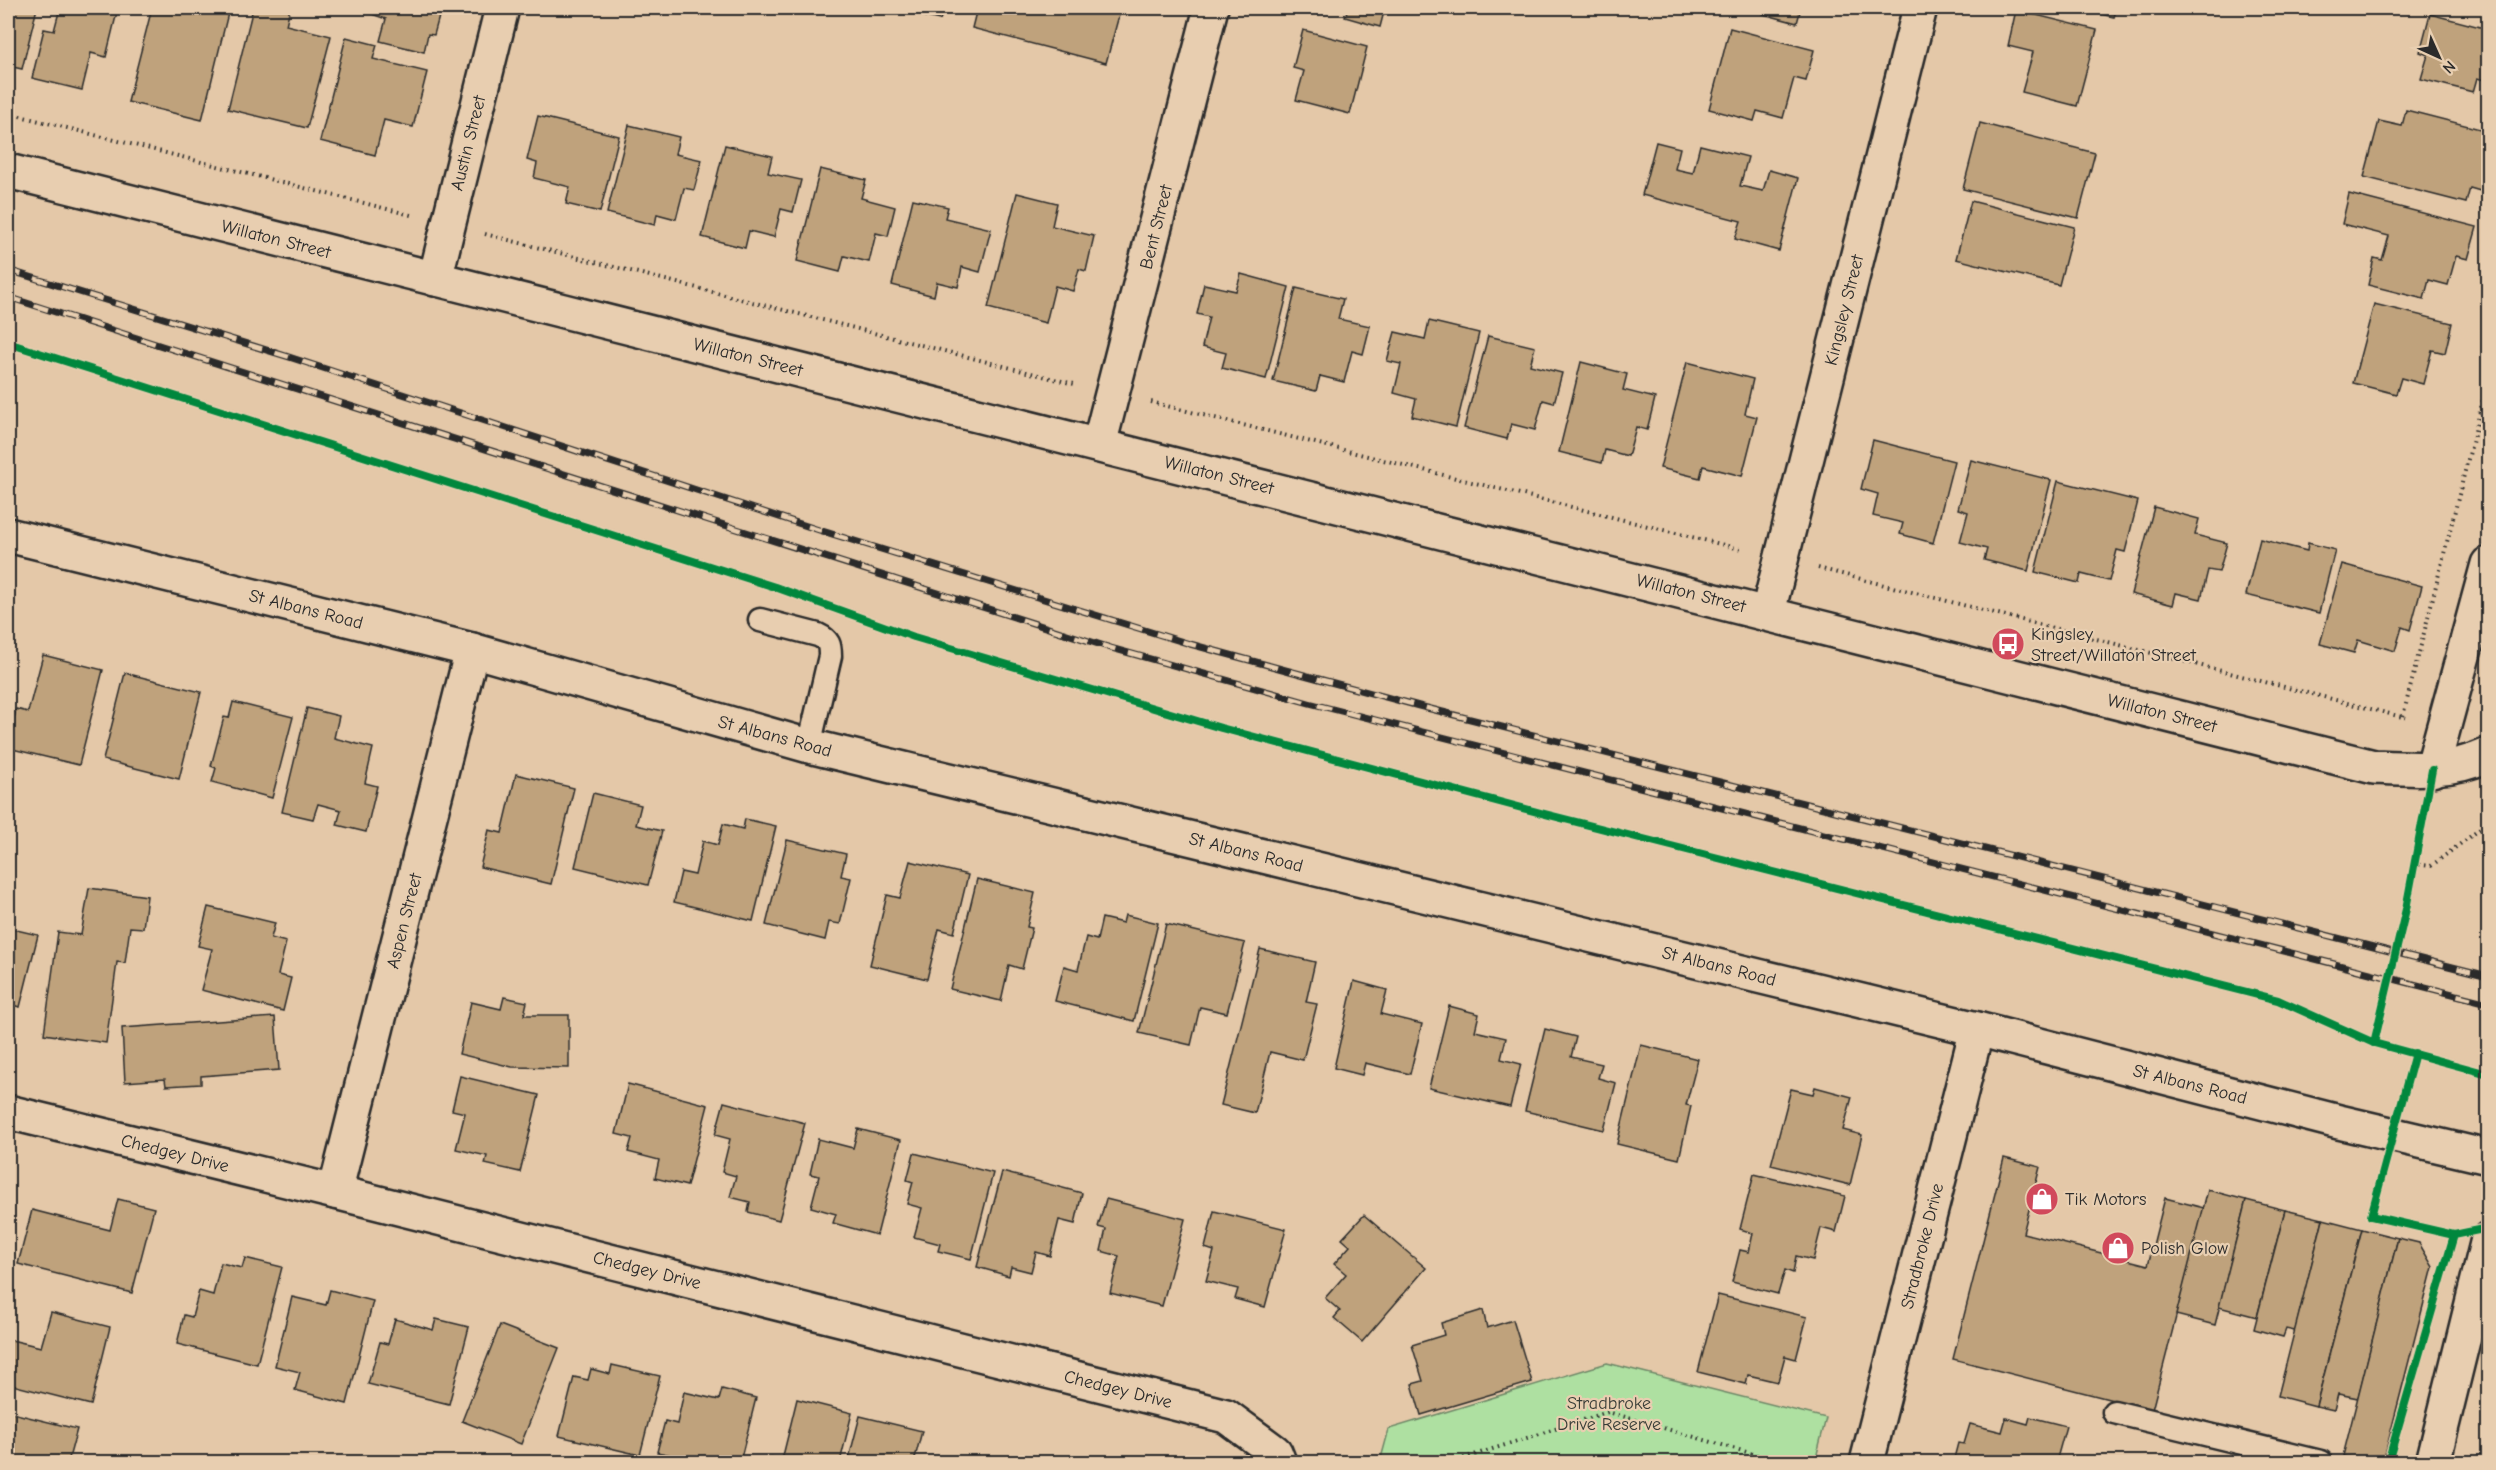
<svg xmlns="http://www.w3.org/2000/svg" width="2496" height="1470" font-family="'Comic Neue',sans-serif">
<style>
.park{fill:#aee0a1;stroke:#6c8666;stroke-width:1.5}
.building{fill:#bfa27b;stroke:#2b2b2b;stroke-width:1.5}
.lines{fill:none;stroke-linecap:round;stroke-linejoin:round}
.lane-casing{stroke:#2b2b2b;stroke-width:27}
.street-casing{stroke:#2b2b2b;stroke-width:38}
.secondary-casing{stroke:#2b2b2b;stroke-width:38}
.path{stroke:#2b2b2b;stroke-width:4;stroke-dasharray:1.5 4.5;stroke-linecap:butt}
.lane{stroke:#e8ceb0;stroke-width:22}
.street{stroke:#e8ceb0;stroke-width:33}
.secondary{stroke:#e8ceb0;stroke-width:33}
.rail-casing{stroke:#2b2b2b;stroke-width:7}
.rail{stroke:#e8ceb0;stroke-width:4.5;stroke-dasharray:14;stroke-linecap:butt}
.cycleway-casing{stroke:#e8ceb0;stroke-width:11}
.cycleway{stroke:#00873e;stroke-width:8}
.labels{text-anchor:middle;stroke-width:4.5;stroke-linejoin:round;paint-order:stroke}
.street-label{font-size:18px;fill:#2b2b2b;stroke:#e8ceb0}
.poi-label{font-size:18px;fill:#2b2b2b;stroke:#e8ceb0;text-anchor:start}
.park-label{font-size:18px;fill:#383d37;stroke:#e8ceb0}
</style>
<rect width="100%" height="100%" fill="#e4c8a8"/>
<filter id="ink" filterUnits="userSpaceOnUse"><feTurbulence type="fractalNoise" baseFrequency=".0167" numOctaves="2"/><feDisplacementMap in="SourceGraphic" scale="12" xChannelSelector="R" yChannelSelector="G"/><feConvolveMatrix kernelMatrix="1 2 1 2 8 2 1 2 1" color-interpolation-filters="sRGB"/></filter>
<g filter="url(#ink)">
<!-- park -->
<path class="park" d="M1607,1363L1826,1418L1815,1462H1603L1583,1458L1567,1462H1380L1389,1429Z"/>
<!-- building -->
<g class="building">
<path d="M8,8H37L22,69L8,66Z"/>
<path d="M60,8H118L106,57L91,53L82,90L32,78L44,29L54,31Z"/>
<path d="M152,8L229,9L202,120L128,102Z"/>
<path d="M253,8H290L286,25L331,36L307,128L228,109Z"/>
<path d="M355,8H436L441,9L434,35L428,34L424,52L380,41L386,19Z"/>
<path d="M888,8H944L940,20Z"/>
<path d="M977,8H1121L1106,63L972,28Z"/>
<path d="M1348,8H1385L1380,27L1345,17Z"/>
<path d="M1765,8H1801L1797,23L1763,14Z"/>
<path d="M2074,8H2117L2114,17Z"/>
<path d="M2016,10L2097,30L2077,106L2022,92L2033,52L2008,46Z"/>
<path d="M2430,14L2488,29V81L2477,78L2473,92L2421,79L2428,55L2420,52Z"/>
<path d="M1730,28L1814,50L1806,81L1794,78L1783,118L1757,111L1754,121L1709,109Z"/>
<path d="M1303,30L1367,47L1350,114L1296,100L1304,71L1293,68Z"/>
<path d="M346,37L377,45L373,59L427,72L413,127L384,120L375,155L320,141Z"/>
<path d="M2406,110L2488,131L2487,193L2470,188L2466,203L2364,177L2379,121L2402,126Z"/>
<path d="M538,116L619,136L600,212L566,204L570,187L534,178L537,163L527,160Z"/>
<path d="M1980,123L2095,153L2078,218L1963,189Z"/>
<path d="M629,125L679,137L675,154L702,160L694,190L684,188L676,219L657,214L655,225L607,213Z"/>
<path d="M1656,142L1680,148L1675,169L1693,173L1700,145L1748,157L1740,186L1763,191L1769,170L1798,178L1779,251L1735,239L1741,221L1642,195Z"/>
<path d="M725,145L772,156L768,173L801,180L793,212L781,209L774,237L749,231L745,248L702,237Z"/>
<path d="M820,169L866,180L861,198L895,207L888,236L876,233L869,262L844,256L840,272L797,261Z"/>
<path d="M1017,193L1057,203L1052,226L1094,236L1086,271L1079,269L1073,291L1055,286L1046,323L988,308Z"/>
<path d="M2349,194L2477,227L2468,259L2456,256L2448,285L2429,280L2424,299L2368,285L2374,258L2382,260L2389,236L2342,224Z"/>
<path d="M913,199L948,207L945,218L991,229L980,272L962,267L958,287L937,282L934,296L892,285Z"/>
<path d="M1971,201L2074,227L2059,285L1956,259Z"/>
<path d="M1241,274L1289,287L1266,379L1222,368L1226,353L1202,347L1209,317L1197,314L1204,284L1236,291Z"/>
<path d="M1296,288L1343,299L1338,319L1370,326L1363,354L1352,351L1344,382L1320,376L1316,391L1273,381Z"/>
<path d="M2374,304L2452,323L2445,353L2432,350L2423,384L2401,378L2396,394L2353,383Z"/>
<path d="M1429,321L1479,333L1456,427L1412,416L1416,399L1394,393L1401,364L1387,361L1395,332L1425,339Z"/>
<path d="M1488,336L1535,347L1530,365L1562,373L1554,403L1543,400L1535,430L1511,424L1507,439L1464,428Z"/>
<path d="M1581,362L1627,374L1623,390L1655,398L1647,430L1636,427L1628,456L1605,450L1602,463L1559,452Z"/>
<path d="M1687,362L1753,379L1745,414L1757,417L1742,476L1703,466L1700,478L1660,468Z"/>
<path d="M1873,440L1954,461L1933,543L1900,534L1903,523L1873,516L1878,494L1861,489Z"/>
<path d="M1971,460L2051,480L2028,571L1984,560L1987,549L1960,542L1968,512L1958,509Z"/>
<path d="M2058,481L2138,501L2125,552L2117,550L2109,581L2081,574L2079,583L2035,572Z"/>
<path d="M2154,507L2199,519L2195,535L2227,543L2219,572L2208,570L2201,599L2176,593L2173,605L2131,594Z"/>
<path d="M2260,539L2307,551L2308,543L2335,550L2319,613L2246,595Z"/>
<path d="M2342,564L2422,586L2410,630L2402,627L2395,651L2358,640L2354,653L2320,644Z"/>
<path d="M43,655L103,670L79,765L8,748L16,709L28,712Z"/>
<path d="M125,673L201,692L179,779L103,760Z"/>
<path d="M233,702L293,717L272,798L212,782L216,768L211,766L224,717L229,718Z"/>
<path d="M307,708L339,716L334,738L373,748L365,783L377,786L366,832L337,825L341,810L318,804L313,819L282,812Z"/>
<path d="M516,774L574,788L551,884L480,867L489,830L502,833Z"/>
<path d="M593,793L641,805L636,825L662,831L648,885L575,867Z"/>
<path d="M745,819L776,826L753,921L674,902L681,872L695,875L703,841L718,845L723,824L743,829Z"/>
<path d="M787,840L846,854L841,876L851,878L840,924L829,922L825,940L766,925Z"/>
<path d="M910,861L968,875L954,933L939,929L927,979L870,965L887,895L900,898Z"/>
<path d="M977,879L1035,893L1027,927L1032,928L1022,969L1009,965L1001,1001L950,989Z"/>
<path d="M89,888L147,896L143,928L130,927L125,963L117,962L106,1043L44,1034L58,932L81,935Z"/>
<path d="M208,907L275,923L271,938L286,942L278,975L291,978L283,1011L201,990L212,949L198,946Z"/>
<path d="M1125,915L1158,923L1134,1021L1055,1001L1064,966L1078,970L1086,937L1097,940L1102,918L1123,923Z"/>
<path d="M1166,924L1245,943L1227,1013L1200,1007L1191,1045L1139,1033Z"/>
<path d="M8,928L38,935L20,1007L8,1004Z"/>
<path d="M1260,949L1315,962L1306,1002L1317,1004L1303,1060L1270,1052L1255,1113L1221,1105Z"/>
<path d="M1354,981L1387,990L1381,1014L1422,1024L1410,1074L1365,1063L1362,1075L1334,1068Z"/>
<path d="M504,997L527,1002L524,1015H569V1068L512,1067L459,1054L471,1002L501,1009Z"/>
<path d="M1449,1006L1479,1014L1475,1031L1506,1038L1501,1059L1521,1064L1510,1107L1429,1088Z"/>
<path d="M275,1017L279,1070L201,1076V1084L166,1086L165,1079L125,1082L122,1028Z"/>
<path d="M1545,1029L1576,1037L1571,1057L1602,1064L1598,1078L1616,1083L1604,1130L1525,1111Z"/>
<path d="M1641,1045L1698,1059L1686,1105L1691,1106L1679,1159L1617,1144Z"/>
<path d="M460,1076L539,1095L520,1172L485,1164L487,1156L456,1149L465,1113L452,1110Z"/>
<path d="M628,1084L708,1105L687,1186L655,1178L659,1160L628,1152L632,1138L616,1134Z"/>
<path d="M1815,1087L1852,1097L1843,1130L1862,1135L1850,1185L1771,1165L1791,1089L1813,1094Z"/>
<path d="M724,1102L805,1123L779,1220L748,1212L750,1202L730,1197L736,1176L722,1172L730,1139L715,1135Z"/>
<path d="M858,1129L901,1140L877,1235L833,1223L836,1214L811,1207L819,1176L810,1174L818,1139L853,1148Z"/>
<path d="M914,1153L993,1173L971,1259L938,1251L940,1244L914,1237L922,1208L907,1204L913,1182L907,1180Z"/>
<path d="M2004,1158L2040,1167L2023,1233L2148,1265L2165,1198L2204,1208L2152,1410L1953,1359Z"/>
<path d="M1002,1172L1082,1193L1075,1224L1059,1220L1050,1256L1036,1252L1031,1272L1011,1267L1009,1276L977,1267Z"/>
<path d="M1754,1174L1845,1196L1836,1232L1821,1228L1813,1260L1796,1256L1793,1273L1785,1270L1778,1294L1732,1282L1740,1250L1749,1252L1753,1233L1740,1229Z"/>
<path d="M2208,1190L2246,1200L2215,1325L2176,1315Z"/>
<path d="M118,1199L154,1208L132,1293L18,1264L32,1210L110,1230Z"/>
<path d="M1106,1199L1185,1219L1162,1306L1110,1293L1119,1256L1101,1251L1106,1229L1098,1227Z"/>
<path d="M2246,1200L2285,1210L2257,1317L2219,1307Z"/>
<path d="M2285,1210L2323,1219L2295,1331L2286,1329L2283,1337L2254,1329Z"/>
<path d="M1214,1211L1286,1229L1265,1307L1235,1299L1238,1289L1206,1281L1214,1251L1205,1248Z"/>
<path d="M1364,1215L1426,1268L1362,1342L1334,1318L1340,1311L1325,1298L1346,1274L1334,1264L1350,1246L1342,1239Z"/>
<path d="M2323,1219L2362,1229L2316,1406L2278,1396Z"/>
<path d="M2362,1229L2398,1238L2358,1398L2338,1394L2334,1410L2316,1406Z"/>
<path d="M2398,1238L2419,1243L2433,1267L2383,1462H2368L2343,1456Z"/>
<path d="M245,1258L282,1267L257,1364L177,1344L184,1315L192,1317L199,1291L213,1295L221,1263L242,1268Z"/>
<path d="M330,1290L373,1301L347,1404L295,1390L300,1372L275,1366L292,1297L326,1305Z"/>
<path d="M1718,1295L1807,1317L1796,1359L1785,1356L1778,1382L1748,1375L1746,1384L1698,1372Z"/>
<path d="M1483,1310L1487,1328L1513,1320L1532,1382L1421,1415L1412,1384L1423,1381L1412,1345L1444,1335L1441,1323Z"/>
<path d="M51,1312L110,1327L91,1405L8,1384V1351L11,1340L41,1347Z"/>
<path d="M395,1319L433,1330L436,1319L469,1327L449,1404L368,1384L380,1342L388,1344Z"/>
<path d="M500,1325L559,1348L521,1444L462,1421Z"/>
<path d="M612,1365L660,1376L640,1455L559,1436L574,1377L588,1380L591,1369L610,1374Z"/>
<path d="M722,1389L756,1398L740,1462H685L686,1458L657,1452L665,1421L677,1424L684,1392L719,1400Z"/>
<path d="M797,1399L852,1413L840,1462H770L771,1457L782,1460Z"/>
<path d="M8,1412L77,1429L68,1462H8Z"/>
<path d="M860,1416L922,1431L914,1462H848Z"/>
<path d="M2030,1417L2066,1426L2056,1462H1953L1958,1443L1964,1444L1970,1424L2002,1432L2006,1418L2028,1424Z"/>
</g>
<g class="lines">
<defs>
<g id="lane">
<path d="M760,620L818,635C829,640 830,645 830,656L809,746"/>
<path d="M2114,1412L2321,1462"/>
</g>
<g id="street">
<path d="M435,279L502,8"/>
<path d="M1099,445L1211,8"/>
<path d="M1768,612L1920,8"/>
<path d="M2432,770L2488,564"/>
<path d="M8,1112L335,1192L1226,1416L1275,1452L1279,1462"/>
<path d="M335,1192L472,650"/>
<path d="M1867,1462L1977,1029"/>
<path d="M2433,1462L2488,1239"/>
</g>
<g id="secondary">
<path d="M8,171L2374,767C2414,769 2451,772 2488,755"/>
<path d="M8,535L472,650L809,746L1977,1029L2339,1122L2488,1157"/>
</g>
</defs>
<!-- lane casing -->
<use href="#lane" class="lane-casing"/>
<!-- street casing -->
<use href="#street" class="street-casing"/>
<!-- secondary casing -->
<use href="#secondary" class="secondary-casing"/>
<!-- path -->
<g class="path">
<path d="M8,113L411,215"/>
<path d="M485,234L1074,384"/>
<path d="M1151,402L1744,550"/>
<path d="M1818,568L2406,718"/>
<path d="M2403,716L2488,380"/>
<path d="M2413,864L2431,866L2488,823"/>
<path d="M1452,1462L1608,1412L1781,1462"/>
</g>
<!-- lane -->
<use href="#lane" class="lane"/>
<!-- street -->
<use href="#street" class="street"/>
<!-- secondary -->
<use href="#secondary" class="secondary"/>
<defs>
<g id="rail">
<path d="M8,270L289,357L819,530L1190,644L1419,706L2488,976"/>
<path d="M8,297L1111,648L1309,703L2488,1003"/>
</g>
</defs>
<!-- rail casing -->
<use href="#rail" class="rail-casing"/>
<!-- rail -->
<use href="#rail" class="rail"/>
<defs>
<g id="cycleway">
<path d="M8,343L775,587L914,637L1221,728L1541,813L2278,1000L2374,1043L2488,1074"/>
<path d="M2374,1043L2406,909L2432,770"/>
<path d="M2415,1053L2371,1216L2454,1235"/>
<path d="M2388,1462L2454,1235L2488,1228"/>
</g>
</defs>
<!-- cycleway casing -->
<use href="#cycleway" class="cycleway-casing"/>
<!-- cycleway -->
<use href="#cycleway" class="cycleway"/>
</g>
</g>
<!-- icons -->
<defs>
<symbol id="bus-disc" viewBox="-11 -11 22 22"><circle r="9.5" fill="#d1495b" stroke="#e8ceb0"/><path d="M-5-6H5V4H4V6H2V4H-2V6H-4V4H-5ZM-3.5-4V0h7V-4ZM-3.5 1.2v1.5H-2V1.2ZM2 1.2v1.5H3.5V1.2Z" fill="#fff"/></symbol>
<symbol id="shop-disc" viewBox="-11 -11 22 22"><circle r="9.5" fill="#d1495b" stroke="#e8ceb0"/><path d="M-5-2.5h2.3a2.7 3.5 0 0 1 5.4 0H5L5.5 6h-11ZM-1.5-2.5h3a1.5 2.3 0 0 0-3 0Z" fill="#fff"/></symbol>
</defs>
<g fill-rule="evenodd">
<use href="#bus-disc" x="1989" y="625" width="38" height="38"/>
<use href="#shop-disc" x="2023" y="1180" width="38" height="38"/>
<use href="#shop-disc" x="2099" y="1229" width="38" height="38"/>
</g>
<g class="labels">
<!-- street labels -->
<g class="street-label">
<text transform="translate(468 143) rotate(-76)" y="6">Austin Street</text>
<text transform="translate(1156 227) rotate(-76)" y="6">Bent Street</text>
<text transform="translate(276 239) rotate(14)" y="6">Willaton Street</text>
<text transform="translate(1844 310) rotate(-76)" y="6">Kingsley Street</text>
<text transform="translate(748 357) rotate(14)" y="6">Willaton Street</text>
<text transform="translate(1219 475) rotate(14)" y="6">Willaton Street</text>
<text transform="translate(1691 593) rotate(14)" y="6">Willaton Street</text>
<text transform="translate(306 609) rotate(14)" y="6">St Albans Road</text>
<text transform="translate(2162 713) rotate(14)" y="6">Willaton Street</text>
<text transform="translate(775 736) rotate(15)" y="6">St Albans Road</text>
<text transform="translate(1246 852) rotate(14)" y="6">St Albans Road</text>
<text transform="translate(404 921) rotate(-76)" y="6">Aspen Street</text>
<text transform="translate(1719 966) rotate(14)" y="6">St Albans Road</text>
<text transform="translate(2190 1084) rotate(14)" y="6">St Albans Road</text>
<text transform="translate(175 1153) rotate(14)" y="6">Chedgey Drive</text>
<text transform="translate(1922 1246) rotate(-76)" y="6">Stradbroke Drive</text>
<text transform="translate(647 1270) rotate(14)" y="6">Chedgey Drive</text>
<text transform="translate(1118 1389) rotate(14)" y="6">Chedgey Drive</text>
</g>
<!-- poi labels -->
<g class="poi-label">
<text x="2031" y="640">Kingsley<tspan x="2031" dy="21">Street/Willaton Street</tspan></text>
<text x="2065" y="1205">Tik Motors</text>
<text x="2141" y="1254">Polish Glow</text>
</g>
<!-- park labels -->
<g class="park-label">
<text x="1609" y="1409">Stradbroke<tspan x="1609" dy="21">Drive Reserve</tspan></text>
</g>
</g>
<!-- margin -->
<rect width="2496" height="1470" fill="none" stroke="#e8ceb0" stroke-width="30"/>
<rect x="15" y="15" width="2466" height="1440" fill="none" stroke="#2b2b2b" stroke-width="2" filter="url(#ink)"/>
<!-- north arrow -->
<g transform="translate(2439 57) rotate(135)" stroke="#e8ceb0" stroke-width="4.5" paint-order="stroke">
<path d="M0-4.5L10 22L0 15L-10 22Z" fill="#2b2b2b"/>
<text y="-9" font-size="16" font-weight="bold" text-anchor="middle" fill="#2b2b2b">N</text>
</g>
</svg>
